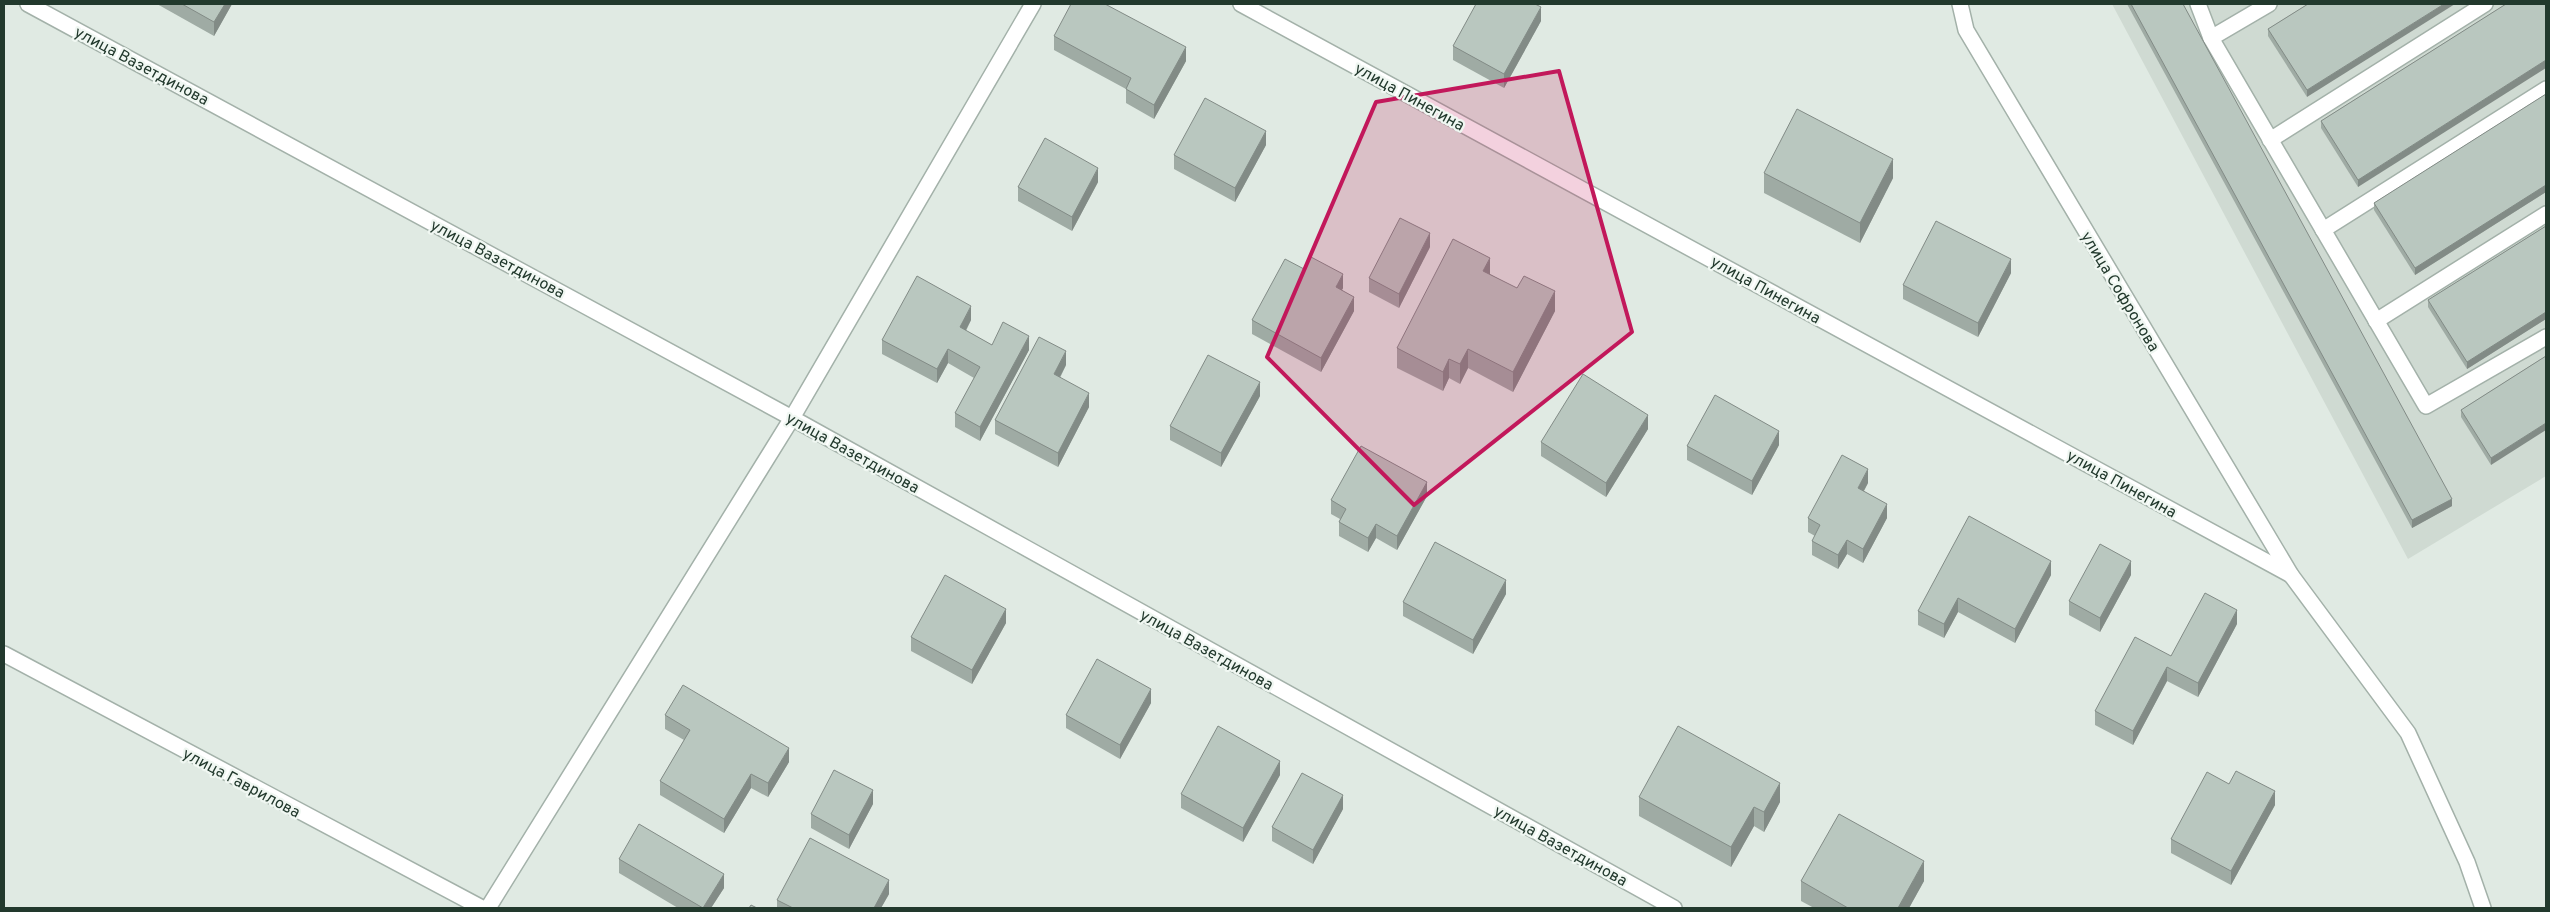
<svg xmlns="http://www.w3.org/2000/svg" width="2550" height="912" font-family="Overpass,sans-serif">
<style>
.built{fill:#cfdad2}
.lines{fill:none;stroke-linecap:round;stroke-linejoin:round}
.lane-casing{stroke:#a3b1a9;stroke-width:18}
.street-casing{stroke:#a3b1a9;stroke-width:18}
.lane{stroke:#fff;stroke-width:15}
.street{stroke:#fff;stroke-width:15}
.wall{fill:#9faba4}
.shaded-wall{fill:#828b86}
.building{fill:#b9c7bf;stroke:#828b86}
.marked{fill:#c2185b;fill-opacity:0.2;stroke:#c2185b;stroke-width:4;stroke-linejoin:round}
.labels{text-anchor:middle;stroke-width:4.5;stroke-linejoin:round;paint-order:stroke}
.street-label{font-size:16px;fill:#22392d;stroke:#f0f7f2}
</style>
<rect width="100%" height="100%" fill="#e0eae3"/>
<!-- built -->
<path class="built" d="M2112,4H2546V476L2408,559Z"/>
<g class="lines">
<defs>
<g id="lane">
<path d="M2198,4L2211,38L2426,406L2546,337"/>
<path d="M2211,38L2269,4"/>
<path d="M2270,140L2485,4"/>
<path d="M2323,230L2546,89"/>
<path d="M2376,321L2546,214"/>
</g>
<g id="street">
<path d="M28,4L792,418L1674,908"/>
<path d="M1241,4L2291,575"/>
<path d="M1960,4L1966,30L2291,575L2408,733L2467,862L2483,908"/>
<path d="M4,654L482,908"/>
<path d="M488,908L792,418L1033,4"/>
</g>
</defs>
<!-- lane casing -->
<use href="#lane" class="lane-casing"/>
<!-- street casing -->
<use href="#street" class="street-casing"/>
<!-- lane -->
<use href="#lane" class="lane"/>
<!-- street -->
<use href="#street" class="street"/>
</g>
<!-- wall -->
<g class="wall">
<path d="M157,4H232L214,36Z"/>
<path d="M2127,4H2183L2452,506L2412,528Z"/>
<path d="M2308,4L2307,97L2268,36V29Z"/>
<path d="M2506,4L2358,187L2321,128V121Z"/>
<path d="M1541,21L1504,88L1453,60V46Z"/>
<path d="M1054,36L1186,61L1154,119L1126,103V89L1054,50Z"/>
<path d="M2546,94V192L2415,275L2374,210V203Z"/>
<path d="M1266,145L1235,202L1174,169V155Z"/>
<path d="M1764,173L1893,178L1860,243L1764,193Z"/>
<path d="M1098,182L1072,231L1018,201V187Z"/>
<path d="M2546,226V319L2467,369L2428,307V300Z"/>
<path d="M1430,247L1399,308L1369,292V278Z"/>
<path d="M1304,269L1343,288L1342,290L1354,311L1321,372L1252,334V320Z"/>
<path d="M2011,273L1978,337L1903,299V285Z"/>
<path d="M1490,274L1555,311L1513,392L1468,368L1460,384L1449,378L1443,391L1397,368V348Z"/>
<path d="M971,320L966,331L992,345L1029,350L980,441L955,427V413L974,378L948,363L937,383L882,354V340Z"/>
<path d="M2546,356L2491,465L2461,417V410Z"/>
<path d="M1066,365L1060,378L1089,407L1058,467L995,434V420Z"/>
<path d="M1260,396L1221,467L1170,440V426Z"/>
<path d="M1648,429L1606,497L1541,456V442Z"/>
<path d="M1779,445L1752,495L1687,460V446Z"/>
<path d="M1868,483L1864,491L1887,518L1863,563L1847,554L1838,569L1812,555V541L1815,536L1808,532V518Z"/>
<path d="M1427,496L1397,550L1376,538L1368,552L1339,536V522L1340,519L1331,514V500Z"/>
<path d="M2051,561V575L2015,643L1958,612L1944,638L1918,625V611Z"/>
<path d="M2131,575L2100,632L2069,615V601Z"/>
<path d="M1506,594L1473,654L1403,616V602Z"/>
<path d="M1006,623L972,684L911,651V637Z"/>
<path d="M2237,624L2198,697L2167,681L2133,745L2095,725V711L2171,656Z"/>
<path d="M1151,703L1120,759L1066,728V715Z"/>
<path d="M665,715L789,762L768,797L751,788L724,833L660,795V781L684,740L665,729Z"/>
<path d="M1280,775L1243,842L1181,808V794Z"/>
<path d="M2229,784L2275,805L2231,885L2171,853V839Z"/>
<path d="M1639,797L1780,802L1764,832L1754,826L1731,867L1639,816Z"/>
<path d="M873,804L849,849L811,828V814Z"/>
<path d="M1343,809L1313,864L1272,841V827Z"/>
<path d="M619,859L724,888L711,908H678L619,873Z"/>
<path d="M1801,881H1924L1909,908H1814L1801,901Z"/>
<path d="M889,894L881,908H777V900Z"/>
</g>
<!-- shaded-wall -->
<g class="shaded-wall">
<path d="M225,4H232L214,36V22Z"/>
<path d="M2444,4H2455L2307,97V90Z"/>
<path d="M1541,7V21L1504,88V74Z"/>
<path d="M1186,47V61L1154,119V105Z"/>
<path d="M2546,60V68L2358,187V180Z"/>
<path d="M1266,131V145L1235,202V188Z"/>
<path d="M1893,159V178L1860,243V223Z"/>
<path d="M1098,168V182L1072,231V217Z"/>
<path d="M2546,185V192L2415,275V268Z"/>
<path d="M1430,233V247L1399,308V294Z"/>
<path d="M1490,258V278L1483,271Z"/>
<path d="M2011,259V273L1978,337V323Z"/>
<path d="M1343,274V288L1336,301V287Z"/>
<path d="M1555,291V311L1513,392V372Z"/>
<path d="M1354,297V311L1321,372V358Z"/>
<path d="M971,306V320L960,341V327Z"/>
<path d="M2546,312V319L2467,369V362Z"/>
<path d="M1029,336V350L980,441V427Z"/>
<path d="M948,349V363L937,383V369Z"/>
<path d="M1468,349V368L1460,384V364Z"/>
<path d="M1066,351V365L1054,388V374Z"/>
<path d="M1449,359V378L1443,391V372Z"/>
<path d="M1260,382V396L1221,467V453Z"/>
<path d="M1089,393V407L1058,467V453Z"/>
<path d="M1648,415V429L1606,497V483Z"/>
<path d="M2546,423V430L2491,465V458Z"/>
<path d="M1779,431V445L1752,495V481Z"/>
<path d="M1868,469V483L1858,501V488Z"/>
<path d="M1427,482V496L1397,550V536Z"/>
<path d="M2452,499V506L2412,528V520Z"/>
<path d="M1887,504V518L1863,563V549Z"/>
<path d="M1376,524V538L1368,552V538Z"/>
<path d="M1847,540V554L1838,569V555Z"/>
<path d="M2051,561V575L2015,643V629Z"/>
<path d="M2131,561V575L2100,632V618Z"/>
<path d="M1506,580V594L1473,654V640Z"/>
<path d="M1958,598V612L1944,638V624Z"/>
<path d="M1006,609V623L972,684V670Z"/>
<path d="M2237,610V624L2198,697V683Z"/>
<path d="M2167,667V681L2133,745V731Z"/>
<path d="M1151,689V703L1120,759V745Z"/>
<path d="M789,748V762L768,797V783Z"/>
<path d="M1280,761V775L1243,842V828Z"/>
<path d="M751,774V788L724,833V819Z"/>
<path d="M1780,783V802L1764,832V812Z"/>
<path d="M873,790V804L849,849V835Z"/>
<path d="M2275,791V805L2231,885V871Z"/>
<path d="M1343,795V809L1313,864V850Z"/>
<path d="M1754,807V826L1731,867V847Z"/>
<path d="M1924,861V881L1909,908H1898Z"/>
<path d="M724,874V888L711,908H703Z"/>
<path d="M889,880V894L881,908H874Z"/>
</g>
<!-- building -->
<g class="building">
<path d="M182,4H225L214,22Z"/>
<path d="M1071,4H1105L1186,47L1154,105L1126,89L1131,78L1054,36Z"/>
<path d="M1476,4H1535L1541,7L1504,74L1453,46Z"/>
<path d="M2131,4H2183L2452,499L2412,520Z"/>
<path d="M2308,4H2444L2307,90L2268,29Z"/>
<path d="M2506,4H2546V60L2358,180L2321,121Z"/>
<path d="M2546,94V185L2415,268L2374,203Z"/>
<path d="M1205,98L1266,131L1235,188L1174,155Z"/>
<path d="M1797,109L1893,159L1860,223L1764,173Z"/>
<path d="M1045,138L1098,168L1072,217L1018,187Z"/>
<path d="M1400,218L1430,233L1399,294L1369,278Z"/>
<path d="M1936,221L2011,259L1978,323L1903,285Z"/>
<path d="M2546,226V312L2467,362L2428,300Z"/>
<path d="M1453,239L1490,258L1483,271L1517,288L1524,276L1555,291L1513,372L1468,349L1460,364L1449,359L1443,372L1397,348Z"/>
<path d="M1311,257L1343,274L1336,287L1354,297L1321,358L1252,320L1285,259L1304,269Z"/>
<path d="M917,276L971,306L960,327L992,345L1003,322L1029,336L980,427L955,413L980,367L948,349L937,369L882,340Z"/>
<path d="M1039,337L1066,351L1054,374L1089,393L1058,453L995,420Z"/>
<path d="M1208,355L1260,382L1221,453L1170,426Z"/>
<path d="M2546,356V423L2491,458L2461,410Z"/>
<path d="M1583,374L1648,415L1606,483L1541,442Z"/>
<path d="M1715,395L1779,431L1752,481L1687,446Z"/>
<path d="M1361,446L1427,482L1397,536L1376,524L1368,538L1339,522L1346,509L1331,500Z"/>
<path d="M1842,455L1868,469L1858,488L1887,504L1863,549L1847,540L1838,555L1812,541L1820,525L1808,518Z"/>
<path d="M1969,516L2051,561L2015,629L1958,598L1944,624L1918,611Z"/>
<path d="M1435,542L1506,580L1473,640L1403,602Z"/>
<path d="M2100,544L2131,561L2100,618L2069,601Z"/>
<path d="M945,575L1006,609L972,670L911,637Z"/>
<path d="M2205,593L2237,610L2198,683L2167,667L2133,731L2095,711L2135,637L2171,656Z"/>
<path d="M1097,659L1151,689L1120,745L1066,715Z"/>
<path d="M683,685L789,748L768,783L751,774L724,819L660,781L690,730L665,715Z"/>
<path d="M1218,726L1280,761L1243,828L1181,794Z"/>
<path d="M1678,726L1780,783L1764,812L1754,807L1731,847L1639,797Z"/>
<path d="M834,770L873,790L849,835L811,814Z"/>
<path d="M2236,771L2275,791L2231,871L2171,839L2207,772L2229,784Z"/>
<path d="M1302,773L1343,795L1313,850L1272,827Z"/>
<path d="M1839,814L1924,861L1898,908H1848L1801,881Z"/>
<path d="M639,824L724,874L703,908L619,859Z"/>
<path d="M810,838L889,880L874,908H793L777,900Z"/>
<path d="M751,905L757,908H749Z"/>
</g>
<!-- marked area -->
<path class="marked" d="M1559,71L1632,332L1414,505L1267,357L1376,102Z"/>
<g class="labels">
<!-- street labels -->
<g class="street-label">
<text transform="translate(142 65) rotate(28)" y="6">улица Вазетдинова</text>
<text transform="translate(1410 96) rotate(29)" y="6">улица Пинегина</text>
<text transform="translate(498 258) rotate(28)" y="6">улица Вазетдинова</text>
<text transform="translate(1766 289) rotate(29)" y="6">улица Пинегина</text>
<text transform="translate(2121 291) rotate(59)" y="6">улица Софронова</text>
<text transform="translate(853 452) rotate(29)" y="6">улица Вазетдинова</text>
<text transform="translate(2122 483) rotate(29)" y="6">улица Пинегина</text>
<text transform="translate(1207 649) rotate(29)" y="6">улица Вазетдинова</text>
<text transform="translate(242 782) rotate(28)" y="6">улица Гаврилова</text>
<text transform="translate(1561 845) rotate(29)" y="6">улица Вазетдинова</text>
</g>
</g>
<!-- border -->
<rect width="2550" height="912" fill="none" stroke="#22392d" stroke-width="10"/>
</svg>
